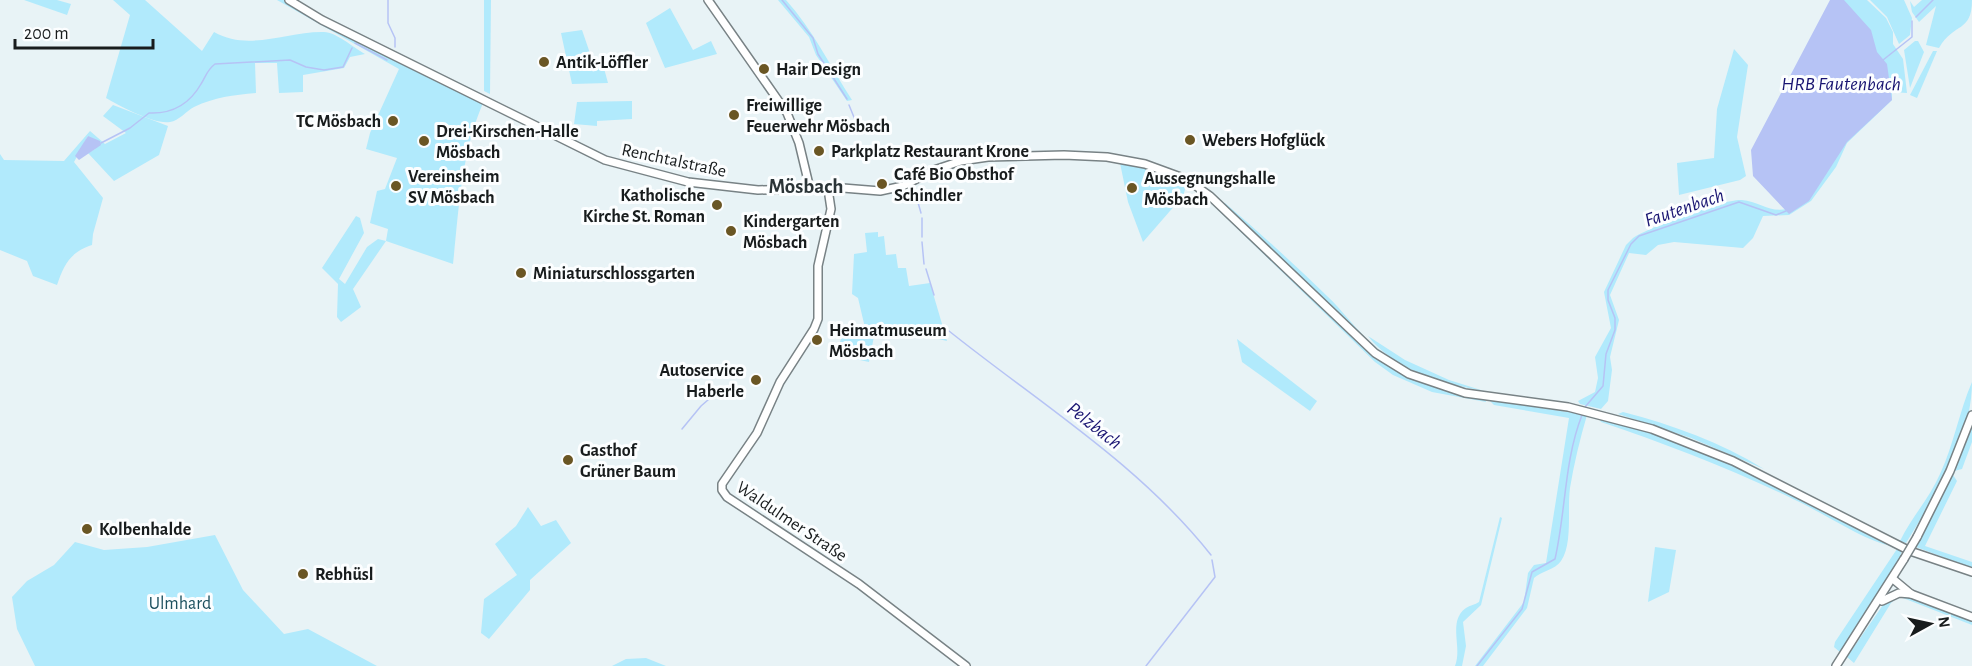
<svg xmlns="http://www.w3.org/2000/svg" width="1972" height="666" font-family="'Alegreya Sans',sans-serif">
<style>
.green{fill:#b1eafc}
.water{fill:#b6c3f5}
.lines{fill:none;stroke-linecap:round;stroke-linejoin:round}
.stream{stroke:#b6c3f5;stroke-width:1.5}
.secondary-casing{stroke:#788285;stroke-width:10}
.secondary{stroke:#fff;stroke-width:7}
.secondary-bridge-casing{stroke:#788285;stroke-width:10;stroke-linecap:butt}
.secondary-bridge{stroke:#fff;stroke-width:7}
.poi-dot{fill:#6a5624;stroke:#fcfeff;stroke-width:2}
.labels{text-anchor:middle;stroke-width:6;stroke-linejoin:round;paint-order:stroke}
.poi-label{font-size:18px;font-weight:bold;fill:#181c1d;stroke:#fcfeff;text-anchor:start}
.street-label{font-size:18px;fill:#181c1d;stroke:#fcfeff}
.park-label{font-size:18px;fill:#1c505f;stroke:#fcfeff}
.water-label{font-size:20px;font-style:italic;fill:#191572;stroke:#fcfeff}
.quarter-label{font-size:21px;font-weight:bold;fill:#2b3437;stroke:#fcfeff}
</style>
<rect width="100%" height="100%" fill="#e8f3f6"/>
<!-- green -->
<g class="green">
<path d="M24,0H57L71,4L67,15Z"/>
<path d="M113,0H145L202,51L214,32C249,52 287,31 324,32C336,32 354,48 365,54L350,57L344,68L303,75V92L279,93L277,63H255L256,93C233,95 215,97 194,107C186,111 179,121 170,122C155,125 120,106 106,98L130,15Z"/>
<path d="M277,0H284L353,39L483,103C461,154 459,209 453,264L386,241L353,289L361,307L341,322L337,317L338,284L322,268L356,216L360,218L364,233L339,279L345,284L367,247L378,239L386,241L388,229L370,223L377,191L385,189L397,158L366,149L370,133L399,69Z"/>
<path d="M484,0H491L490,94L484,91Z"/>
<path d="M778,0H786C813,30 830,66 852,100L847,101L816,55L809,37Z"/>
<path d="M1837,0H1867L1886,18L1893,32V44L1903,59L1907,93L1892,92V100L1847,143L1836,167L1811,201L1789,215L1763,216L1753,238L1743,248L1674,242L1658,245L1646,255L1629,253L1610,295L1619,320L1610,357L1612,370L1608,401L1601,409L1580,404L1578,401L1595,392L1598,378L1595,357L1611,328L1604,292L1626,245L1633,238C1650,227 1722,199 1742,200C1758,201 1770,213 1787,209Z"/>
<path d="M1870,0H1904L1912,18L1910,35L1899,44L1887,17Z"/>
<path d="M1922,0H1972C1972,33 1954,22 1939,48L1926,45L1936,6L1919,22L1912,12L1910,1L1914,7Z"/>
<path d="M670,8L693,50L711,41L717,54L665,68L646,23Z"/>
<path d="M582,30L593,62L602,61L608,83L572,84L561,33Z"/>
<path d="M1915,41H1918L1924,52L1910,88L1904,50Z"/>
<path d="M1734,49L1748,65L1737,137L1746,176L1740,180L1679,195L1677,163L1714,158L1717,109Z"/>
<path d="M1933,51H1937L1917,98L1910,95Z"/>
<path d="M632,101V119L597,121V126L574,124L577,102Z"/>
<path d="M113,105L168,126L159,155L114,181L88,153L95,149L88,136L74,162L103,198L93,234L92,245C70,252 64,265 57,285L33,276L27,261L0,250V154L4,160L64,161L90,131L105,144L126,133L103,116Z"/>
<path d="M1120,163L1154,169L1187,183L1183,196L1143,242L1128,202Z"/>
<path d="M1225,203C1260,233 1294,264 1327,296C1342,310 1353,326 1368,340C1401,370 1440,385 1484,392C1403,382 1372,344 1316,291C1285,262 1254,233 1223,204Z"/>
<path d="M1220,209L1361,343L1420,382L1447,391L1485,399L1486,402L1432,392L1393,375L1375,362L1218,210Z"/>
<path d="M878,232V237L884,236L886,255L896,254L898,268H906L909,286L930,283L947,341L879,325L876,326L869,362L837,355L843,330L866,332L858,298L852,294L854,254L867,252L865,233Z"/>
<path d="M1368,336L1405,360L1449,380L1484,391C1444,384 1394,370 1368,336Z"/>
<path d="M1237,339L1317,401L1310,411L1242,362Z"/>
<path d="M1972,382C1972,439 1935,496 1906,543L1900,541C1911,518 1929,499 1940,474C1954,444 1959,412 1972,382Z"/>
<path d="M1489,400L1587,415C1580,439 1574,463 1570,488C1567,508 1573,544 1561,561C1555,570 1541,571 1534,578L1527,608L1483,666H1475L1524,602L1528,573L1534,565L1546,563L1569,418L1494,405Z"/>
<path d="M1623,412C1673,425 1720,442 1764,469L1691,438L1618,414Z"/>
<path d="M1599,418L1658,434L1722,459L1892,546C1868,543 1818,510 1793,499C1731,469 1666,444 1601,422Z"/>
<path d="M1972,421V442L1962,469L1954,471Z"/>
<path d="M1953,475L1957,481L1925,546L1972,562V568L1916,547Z"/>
<path d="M528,507L541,526L556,520L571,543L530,580V590L489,639L481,633L484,599L517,575L495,544L516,526Z"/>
<path d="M1500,517L1502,518L1481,605L1463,622L1466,646L1462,666H1455C1463,648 1447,621 1466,608C1470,605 1475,605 1479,602Z"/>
<path d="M215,535L243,590L284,634L308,629L377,666H35L17,629L12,597L27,581L54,565L75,542L104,550L147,547Z"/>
<path d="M1655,547L1676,550L1669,592L1648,602Z"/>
<path d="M1897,549H1902L1900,557L1841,653L1834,647L1835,642Z"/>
<path d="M1904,596L1972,620V625L1903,598H1897L1891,603L1854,663L1847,657L1885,602L1890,598Z"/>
<path d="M646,658L666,666H612L626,659Z"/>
</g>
<!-- water -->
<g class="water">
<path d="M1830,0H1844L1871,30L1877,52L1887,64L1892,100L1847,142L1809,201L1789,214L1753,176L1751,150Z"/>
<path d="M88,136L100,141L101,145L79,160L75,156Z"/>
</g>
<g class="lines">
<!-- stream -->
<g class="stream">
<path d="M388,0V23L395,38V47"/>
<path d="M782,0L813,38L818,54L847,99"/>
<path d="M1916,17L1933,0"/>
<path d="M355,43L387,60"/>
<path d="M1883,60L1912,37V21"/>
<path d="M849,105L860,132"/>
<path d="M101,143L130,128L149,113C172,114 189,105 201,84C206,76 207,70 215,64L290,60L306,67L324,70L343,67L352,48"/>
<path d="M904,190L917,199L921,213"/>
<path d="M922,218V237"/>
<path d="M922,242L924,264"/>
<path d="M926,269L934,295"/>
<path d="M949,331C1039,403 1139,464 1211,555"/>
<path d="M1585,407L1603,386L1606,354L1615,330V318L1608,300V290L1631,244L1639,236L1739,202L1776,215L1786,211"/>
<path d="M682,429L701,406L723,387"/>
<path d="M1146,666L1215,577L1212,560"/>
<path d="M1477,666L1522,609L1532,572L1555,559C1566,511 1564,461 1582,415"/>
</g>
<defs>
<g id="secondary">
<path d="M289,0L322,20L605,160L688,182L758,190L843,188L880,191L903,186L934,170L961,161L988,157L1064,155L1107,157L1145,164L1186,179L1210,196L1375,353L1409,374L1465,393L1568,407L1652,429L1733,461L1910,551L1972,572"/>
<path d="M708,0L787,113L799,143L810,189"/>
<path d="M828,189L831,209L818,266V319L814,329L780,382L757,433L722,484V490L727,497L859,584L966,666"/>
<path d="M1917,537L1950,471L1972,415"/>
<path d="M1893,579L1911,594L1972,617"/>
<path d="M1882,601L1899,593L1911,594"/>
<path d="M1836,666L1904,559"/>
</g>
</defs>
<!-- secondary casing -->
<use href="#secondary" class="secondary-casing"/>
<!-- secondary -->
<use href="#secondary" class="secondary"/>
<defs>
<path id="secondary-bridge" d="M1904,559L1917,537"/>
</defs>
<!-- secondary-bridge casing -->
<use href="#secondary-bridge" class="secondary-bridge-casing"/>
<!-- secondary-bridge -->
<use href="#secondary-bridge" class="secondary-bridge"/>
</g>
<!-- markers -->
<g class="poi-dot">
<circle cx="544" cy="62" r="6"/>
<circle cx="764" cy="69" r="6"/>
<circle cx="734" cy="115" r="6"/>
<circle cx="393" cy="121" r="6"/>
<circle cx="1190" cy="140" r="6"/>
<circle cx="424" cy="141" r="6"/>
<circle cx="819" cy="151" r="6"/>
<circle cx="882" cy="184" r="6"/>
<circle cx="396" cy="186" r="6"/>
<circle cx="1132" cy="188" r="6"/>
<circle cx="717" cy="205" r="6"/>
<circle cx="731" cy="231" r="6"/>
<circle cx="521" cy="273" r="6"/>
<circle cx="817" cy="340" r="6"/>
<circle cx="756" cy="380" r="6"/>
<circle cx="568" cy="460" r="6"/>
<circle cx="87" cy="529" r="6"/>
<circle cx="303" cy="574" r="6"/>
</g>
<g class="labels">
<!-- poi labels -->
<g class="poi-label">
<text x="556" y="68">Antik-Löffler</text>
<text x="776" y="75">Hair Design</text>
<text x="746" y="111">Freiwillige<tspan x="746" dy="21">Feuerwehr Mösbach</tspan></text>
<text x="381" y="127" text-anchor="end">TC Mösbach</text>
<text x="436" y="137">Drei-Kirschen-Halle<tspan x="436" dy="21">Mösbach</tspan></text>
<text x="1202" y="146">Webers Hofglück</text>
<text x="831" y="157">Parkplatz Restaurant Krone</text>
<text x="894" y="180">Café Bio Obsthof<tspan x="894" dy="21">Schindler</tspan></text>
<text x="408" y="182">Vereinsheim<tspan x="408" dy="21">SV Mösbach</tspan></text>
<text x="1144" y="184">Aussegnungshalle<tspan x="1144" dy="21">Mösbach</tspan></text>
<text x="705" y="201" text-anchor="end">Katholische<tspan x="705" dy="21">Kirche St. Roman</tspan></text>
<text x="743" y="227">Kindergarten<tspan x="743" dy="21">Mösbach</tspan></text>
<text x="533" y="279">Miniaturschlossgarten</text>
<text x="829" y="336">Heimatmuseum<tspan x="829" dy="21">Mösbach</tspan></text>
<text x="744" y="376" text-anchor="end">Autoservice<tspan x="744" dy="21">Haberle</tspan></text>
<text x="580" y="456">Gasthof<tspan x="580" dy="21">Grüner Baum</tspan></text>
<text x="99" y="535">Kolbenhalde</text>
<text x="315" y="580">Rebhüsl</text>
</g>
<!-- street labels -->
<g class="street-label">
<text transform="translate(674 160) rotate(12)" y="6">Renchtalstraße</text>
<text transform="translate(792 521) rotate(34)" y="6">Waldulmer Straße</text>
</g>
<!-- park labels -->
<g class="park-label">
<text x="180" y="609">Ulmhard</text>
</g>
<!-- water labels -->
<g class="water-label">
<text x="1841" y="90">HRB Fautenbach</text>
<text transform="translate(1684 207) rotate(-19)" y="7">Fautenbach</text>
<text transform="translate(1095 425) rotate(38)" y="7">Pelzbach</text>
</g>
<!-- quarter labels -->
<g class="quarter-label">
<text x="806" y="193">Mösbach</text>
</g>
</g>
<!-- north arrow -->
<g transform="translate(1930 624) rotate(82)" stroke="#fcfeff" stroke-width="4.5" paint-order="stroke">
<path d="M0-4.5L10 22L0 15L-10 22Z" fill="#181c1d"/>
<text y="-9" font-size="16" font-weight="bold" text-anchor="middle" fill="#181c1d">N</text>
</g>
<!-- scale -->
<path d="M15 39v9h138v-9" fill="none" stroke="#181c1d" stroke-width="3"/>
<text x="24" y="39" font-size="18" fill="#181c1d" stroke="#fcfeff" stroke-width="4.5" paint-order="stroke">200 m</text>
</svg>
